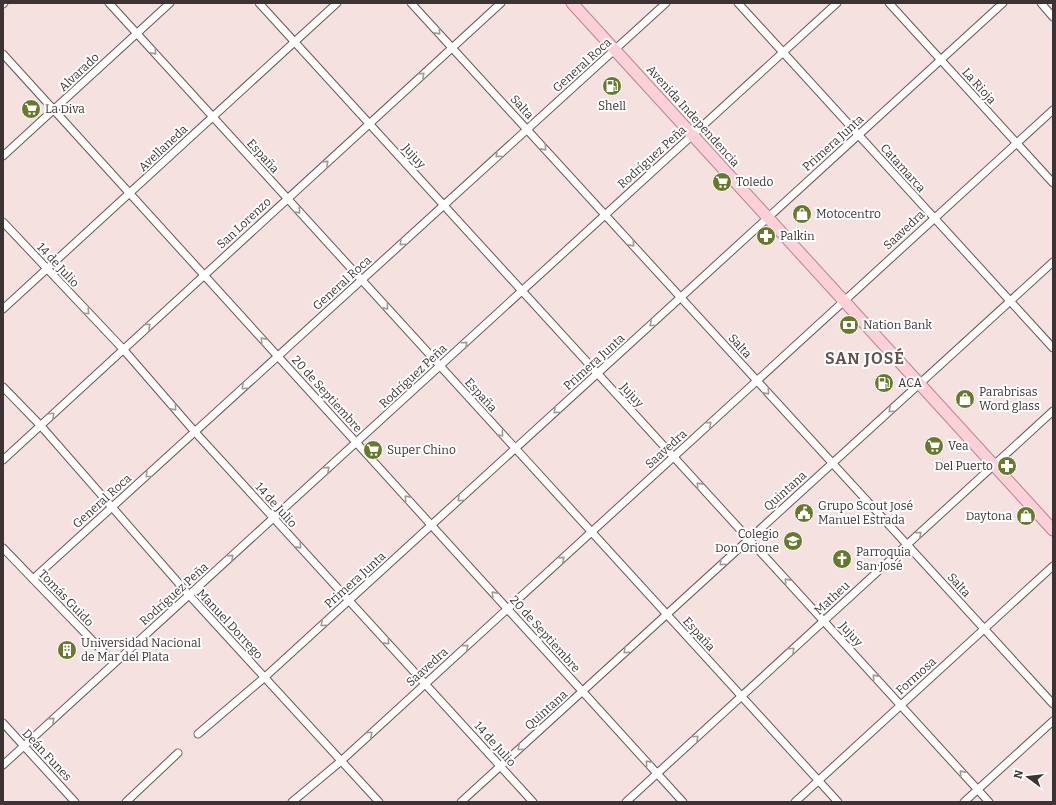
<svg xmlns="http://www.w3.org/2000/svg" width="1056" height="805" font-family="Bitter,serif">
<style>
.lines{fill:none;stroke-linecap:round;stroke-linejoin:round}
.street-casing{stroke:#695756;stroke-width:9}
.primary-casing{stroke:#b6858f;stroke-width:13}
.street{stroke:#fff;stroke-width:7}
.primary{stroke:#fbd0d9;stroke-width:11}
.oneway{stroke:#9e9a9a}
.labels{text-anchor:middle;stroke-width:4;stroke-linejoin:round;paint-order:stroke}
.street-label{font-size:12px;fill:#3c3434;stroke:#fff}
.poi-label{font-size:12px;fill:#3c3434;stroke:#fff;text-anchor:start}
.district-label{font-size:16px;font-weight:bold;letter-spacing:1px;fill:#635251;stroke:#fff}
</style>
<rect width="100%" height="100%" fill="#f5e1df"/>
<g class="lines">
<defs>
<g id="street">
<path d="M109,3L838,802"/>
<path d="M259,3L989,802"/>
<path d="M411,3L1053,704"/>
<path d="M738,3L1053,348"/>
<path d="M889,3L1053,183"/>
<path d="M1041,3L1053,17"/>
<path d="M3,4L4,3"/>
<path d="M3,54L683,802"/>
<path d="M3,156L170,3"/>
<path d="M3,222L123,349L195,432L533,802"/>
<path d="M3,309L337,3"/>
<path d="M3,387L41,426L189,595L379,802"/>
<path d="M3,460L501,3"/>
<path d="M3,548L114,663"/>
<path d="M33,579L666,3"/>
<path d="M3,723L75,802"/>
<path d="M198,734L265,677L1003,3"/>
<path d="M3,765L837,3"/>
<path d="M126,802L178,753"/>
<path d="M292,802L341,761L1053,110"/>
<path d="M461,802L1053,262"/>
<path d="M626,802L1053,411"/>
<path d="M795,802L1053,566"/>
<path d="M964,802L1053,721"/>
</g>
<path id="primary" d="M572,3L1053,530"/>
</defs>
<!-- street casing -->
<use href="#street" class="street-casing"/>
<!-- primary casing -->
<use href="#primary" class="primary-casing"/>
<!-- street -->
<use href="#street" class="street"/>
<!-- primary -->
<use href="#primary" class="primary"/>
</g>
<!-- one-way arrows -->
<defs><path id="oneway-chevron" d="M-2-3.5L2.5 0L-2 3.5" fill="none" stroke-width="1.6" stroke-linecap="round" stroke-linejoin="round"/></defs>
<g class="oneway">
<use href="#oneway-chevron" transform="translate(438 32) rotate(48)"/>
<use href="#oneway-chevron" transform="translate(154 52) rotate(48)"/>
<use href="#oneway-chevron" transform="translate(422 75) rotate(-42)"/>
<use href="#oneway-chevron" transform="translate(544 148) rotate(48)"/>
<use href="#oneway-chevron" transform="translate(498 155) rotate(138)"/>
<use href="#oneway-chevron" transform="translate(326 163) rotate(-42)"/>
<use href="#oneway-chevron" transform="translate(298 211) rotate(48)"/>
<use href="#oneway-chevron" transform="translate(402 243) rotate(138)"/>
<use href="#oneway-chevron" transform="translate(632 244) rotate(48)"/>
<use href="#oneway-chevron" transform="translate(386 307) rotate(48)"/>
<use href="#oneway-chevron" transform="translate(87 312) rotate(46)"/>
<use href="#oneway-chevron" transform="translate(652 324) rotate(138)"/>
<use href="#oneway-chevron" transform="translate(148 326) rotate(-43)"/>
<use href="#oneway-chevron" transform="translate(263 340) rotate(-132)"/>
<use href="#oneway-chevron" transform="translate(465 344) rotate(-42)"/>
<use href="#oneway-chevron" transform="translate(244 387) rotate(138)"/>
<use href="#oneway-chevron" transform="translate(767 392) rotate(48)"/>
<use href="#oneway-chevron" transform="translate(174 408) rotate(49)"/>
<use href="#oneway-chevron" transform="translate(891 410) rotate(138)"/>
<use href="#oneway-chevron" transform="translate(556 411) rotate(138)"/>
<use href="#oneway-chevron" transform="translate(52 415) rotate(-43)"/>
<use href="#oneway-chevron" transform="translate(709 424) rotate(-42)"/>
<use href="#oneway-chevron" transform="translate(501 434) rotate(48)"/>
<use href="#oneway-chevron" transform="translate(327 469) rotate(-42)"/>
<use href="#oneway-chevron" transform="translate(148 475) rotate(137)"/>
<use href="#oneway-chevron" transform="translate(699 485) rotate(-132)"/>
<use href="#oneway-chevron" transform="translate(407 498) rotate(-132)"/>
<use href="#oneway-chevron" transform="translate(460 499) rotate(138)"/>
<use href="#oneway-chevron" transform="translate(919 534) rotate(-42)"/>
<use href="#oneway-chevron" transform="translate(299 546) rotate(48)"/>
<use href="#oneway-chevron" transform="translate(231 557) rotate(-42)"/>
<use href="#oneway-chevron" transform="translate(562 559) rotate(-42)"/>
<use href="#oneway-chevron" transform="translate(722 563) rotate(138)"/>
<use href="#oneway-chevron" transform="translate(787 581) rotate(-132)"/>
<use href="#oneway-chevron" transform="translate(494 594) rotate(-132)"/>
<use href="#oneway-chevron" transform="translate(323 624) rotate(138)"/>
<use href="#oneway-chevron" transform="translate(387 642) rotate(48)"/>
<use href="#oneway-chevron" transform="translate(466 647) rotate(-42)"/>
<use href="#oneway-chevron" transform="translate(792 650) rotate(-43)"/>
<use href="#oneway-chevron" transform="translate(626 651) rotate(138)"/>
<use href="#oneway-chevron" transform="translate(875 677) rotate(-132)"/>
<use href="#oneway-chevron" transform="translate(52 720) rotate(-42)"/>
<use href="#oneway-chevron" transform="translate(370 734) rotate(-43)"/>
<use href="#oneway-chevron" transform="translate(696 738) rotate(-43)"/>
<use href="#oneway-chevron" transform="translate(520 748) rotate(138)"/>
<use href="#oneway-chevron" transform="translate(648 763) rotate(-132)"/>
<use href="#oneway-chevron" transform="translate(962 773) rotate(-132)"/>
</g>
<!-- icons -->
<defs>
<symbol id="fuel-disc" viewBox="-11 -11 22 22"><circle r="9.5" fill="#657a2b" stroke="#fff"/><path d="M-5.5-6h7V0h2V4h1.3V-2.5L3-4.5l.8-.8L6-3V5H2.5V1h-1V6h-7ZM-4.2-4.7v3.2H.2V-4.7Z" fill="#fff"/></symbol>
<symbol id="supermarket-disc" viewBox="-11 -11 22 22"><circle r="9.5" fill="#657a2b" stroke="#fff"/><path d="M-6-5.5h2.5l.6 2H6L4.5 2H-2.5L-4.4-4H-6ZM-1.5 3.2a1.3 1.3 0 1 0 .1 0ZM3 3.2a1.3 1.3 0 1 0 .1 0Z" fill="#fff"/></symbol>
<symbol id="shop-disc" viewBox="-11 -11 22 22"><circle r="9.5" fill="#657a2b" stroke="#fff"/><path d="M-5-2.5h2.3a2.7 3.5 0 0 1 5.4 0H5L5.5 6h-11ZM-1.5-2.5h3a1.5 2.3 0 0 0-3 0Z" fill="#fff"/></symbol>
<symbol id="pharmacy-disc" viewBox="-11 -11 22 22"><circle r="9.5" fill="#657a2b" stroke="#fff"/><path d="M-2-6h4v4h4v4h-4v4h-4v-4h-4v-4h4Z" fill="#fff"/></symbol>
<symbol id="bank-disc" viewBox="-11 -11 22 22"><circle r="9.5" fill="#657a2b" stroke="#fff"/><path d="M-6-4H6V4H-6ZM0-2.3a2.3 2.3 0 1 0 0 4.6a2.3 2.3 0 1 0 0-4.6Z" fill="#fff"/></symbol>
<symbol id="civic-disc" viewBox="-11 -11 22 22"><circle r="9.5" fill="#657a2b" stroke="#fff"/><path d="M-.6-6.5H3V-4.5H.6V-3L4-1V1h2V6H-6V1h2V-1L-.6-3ZM-1.2 2.5V6h2.4V2.5Z" fill="#fff"/></symbol>
<symbol id="school-disc" viewBox="-11 -11 22 22"><circle r="9.5" fill="#657a2b" stroke="#fff"/><path d="M0-5L7-2L0 1L-7-2ZM-4 1L0 2.5L4 1V4Q0 6-4 4Z" fill="#fff"/></symbol>
<symbol id="church-disc" viewBox="-11 -11 22 22"><circle r="9.5" fill="#657a2b" stroke="#fff"/><path d="M-1.2-6h2.4v3.5h3.3v2.4h-3.3V6h-2.4V-.1h-3.3v-2.4h3.3Z" fill="#fff"/></symbol>
<symbol id="building-disc" viewBox="-11 -11 22 22"><circle r="9.5" fill="#657a2b" stroke="#fff"/><path d="M-4-6H4V6H1V3H-1V6H-4ZM-2.5-4.3h1.7v1.8h-1.7ZM.8-4.3h1.7v1.8H.8ZM-2.5-1h1.7V.8h-1.7ZM.8-1h1.7V.8H.8Z" fill="#fff"/></symbol>
</defs>
<g fill-rule="evenodd">
<use href="#fuel-disc" x="601" y="75" width="22" height="22"/>
<use href="#supermarket-disc" x="20" y="98" width="22" height="22"/>
<use href="#supermarket-disc" x="711" y="171" width="22" height="22"/>
<use href="#shop-disc" x="791" y="203" width="22" height="22"/>
<use href="#pharmacy-disc" x="755" y="225" width="22" height="22"/>
<use href="#bank-disc" x="838" y="314" width="22" height="22"/>
<use href="#fuel-disc" x="873" y="372" width="22" height="22"/>
<use href="#shop-disc" x="954" y="388" width="22" height="22"/>
<use href="#supermarket-disc" x="923" y="435" width="22" height="22"/>
<use href="#supermarket-disc" x="362" y="439" width="22" height="22"/>
<use href="#pharmacy-disc" x="996" y="455" width="22" height="22"/>
<use href="#civic-disc" x="793" y="502" width="22" height="22"/>
<use href="#shop-disc" x="1015" y="505" width="22" height="22"/>
<use href="#school-disc" x="782" y="530" width="22" height="22"/>
<use href="#church-disc" x="831" y="548" width="22" height="22"/>
<use href="#building-disc" x="56" y="639" width="22" height="22"/>
</g>
<g class="labels">
<!-- street labels -->
<g class="street-label">
<text transform="translate(582 65) rotate(-42)" y="4">General Roca</text>
<text transform="translate(79 72) rotate(-43)" y="4">Alvarado</text>
<text transform="translate(979 86) rotate(48)" y="4">La Rioja</text>
<text transform="translate(522 107) rotate(48)" y="4">Salta</text>
<text transform="translate(693 116) rotate(48)" y="4">Avenida Independencia</text>
<text transform="translate(833 143) rotate(-42)" y="4">Primera Junta</text>
<text transform="translate(163 148) rotate(-43)" y="4">Avellaneda</text>
<text transform="translate(263 156) rotate(48)" y="4">España</text>
<text transform="translate(414 156) rotate(48)" y="4">Jujuy</text>
<text transform="translate(652 157) rotate(-42)" y="4">Rodríguez Peña</text>
<text transform="translate(903 168) rotate(48)" y="4">Catamarca</text>
<text transform="translate(244 223) rotate(-43)" y="4">San Lorenzo</text>
<text transform="translate(904 230) rotate(-43)" y="4">Saavedra</text>
<text transform="translate(58 265) rotate(47)" y="4">14 de Julio</text>
<text transform="translate(342 283) rotate(-42)" y="4">General Roca</text>
<text transform="translate(740 346) rotate(48)" y="4">Salta</text>
<text transform="translate(594 362) rotate(-42)" y="4">Primera Junta</text>
<text transform="translate(413 376) rotate(-43)" y="4">Rodríguez Peña</text>
<text transform="translate(327 394) rotate(48)" y="4">20 de Septiembre</text>
<text transform="translate(481 395) rotate(48)" y="4">España</text>
<text transform="translate(632 395) rotate(48)" y="4">Jujuy</text>
<text transform="translate(666 449) rotate(-42)" y="4">Saavedra</text>
<text transform="translate(785 491) rotate(-42)" y="4">Quintana</text>
<text transform="translate(102 501) rotate(-42)" y="4">General Roca</text>
<text transform="translate(276 505) rotate(48)" y="4">14 de Julio</text>
<text transform="translate(355 580) rotate(-42)" y="4">Primera Junta</text>
<text transform="translate(959 585) rotate(48)" y="4">Salta</text>
<text transform="translate(174 594) rotate(-42)" y="4">Rodríguez Peña</text>
<text transform="translate(66 598) rotate(46)" y="4">Tomás Guido</text>
<text transform="translate(832 598) rotate(-43)" y="4">Matheu</text>
<text transform="translate(230 624) rotate(47)" y="4">Manuel Dorrego</text>
<text transform="translate(545 634) rotate(48)" y="4">20 de Septiembre</text>
<text transform="translate(699 634) rotate(48)" y="4">España</text>
<text transform="translate(851 634) rotate(48)" y="4">Jujuy</text>
<text transform="translate(427 667) rotate(-42)" y="4">Saavedra</text>
<text transform="translate(916 676) rotate(-42)" y="4">Formosa</text>
<text transform="translate(546 710) rotate(-42)" y="4">Quintana</text>
<text transform="translate(495 744) rotate(48)" y="4">14 de Julio</text>
<text transform="translate(47 755) rotate(47)" y="4">Deán Funes</text>
</g>
<!-- poi labels -->
<g class="poi-label">
<text x="612" y="110" text-anchor="middle">Shell</text>
<text x="45" y="113">La Diva</text>
<text x="736" y="186">Toledo</text>
<text x="816" y="218">Motocentro</text>
<text x="780" y="240">Palkin</text>
<text x="863" y="329">Nation Bank</text>
<text x="898" y="387">ACA</text>
<text x="979" y="396">Parabrisas<tspan x="979" dy="14">Word glass</tspan></text>
<text x="948" y="450">Vea</text>
<text x="387" y="454">Super Chino</text>
<text x="993" y="470" text-anchor="end">Del Puerto</text>
<text x="818" y="510">Grupo Scout José<tspan x="818" dy="14">Manuel Estrada</tspan></text>
<text x="1012" y="520" text-anchor="end">Daytona</text>
<text x="779" y="538" text-anchor="end">Colegio<tspan x="779" dy="14">Don Orione</tspan></text>
<text x="856" y="556">Parroquia<tspan x="856" dy="14">San José</tspan></text>
<text x="81" y="647">Universidad Nacional<tspan x="81" dy="14">de Mar del Plata</tspan></text>
</g>
<!-- district labels -->
<g class="district-label">
<text x="865" y="364">SAN JOSÉ</text>
</g>
</g>
<!-- border -->
<rect width="1056" height="805" fill="none" stroke="#3c3434" stroke-width="8"/>
<!-- north arrow -->
<g transform="translate(1028 777) rotate(285)" stroke="#ffffff" stroke-width="3" paint-order="stroke">
<path d="M0-3L7 15L0 10L-7 15Z" fill="#3c3434"/>
<text y="-6" font-size="11" font-weight="bold" text-anchor="middle" fill="#3c3434">N</text>
</g>
</svg>
